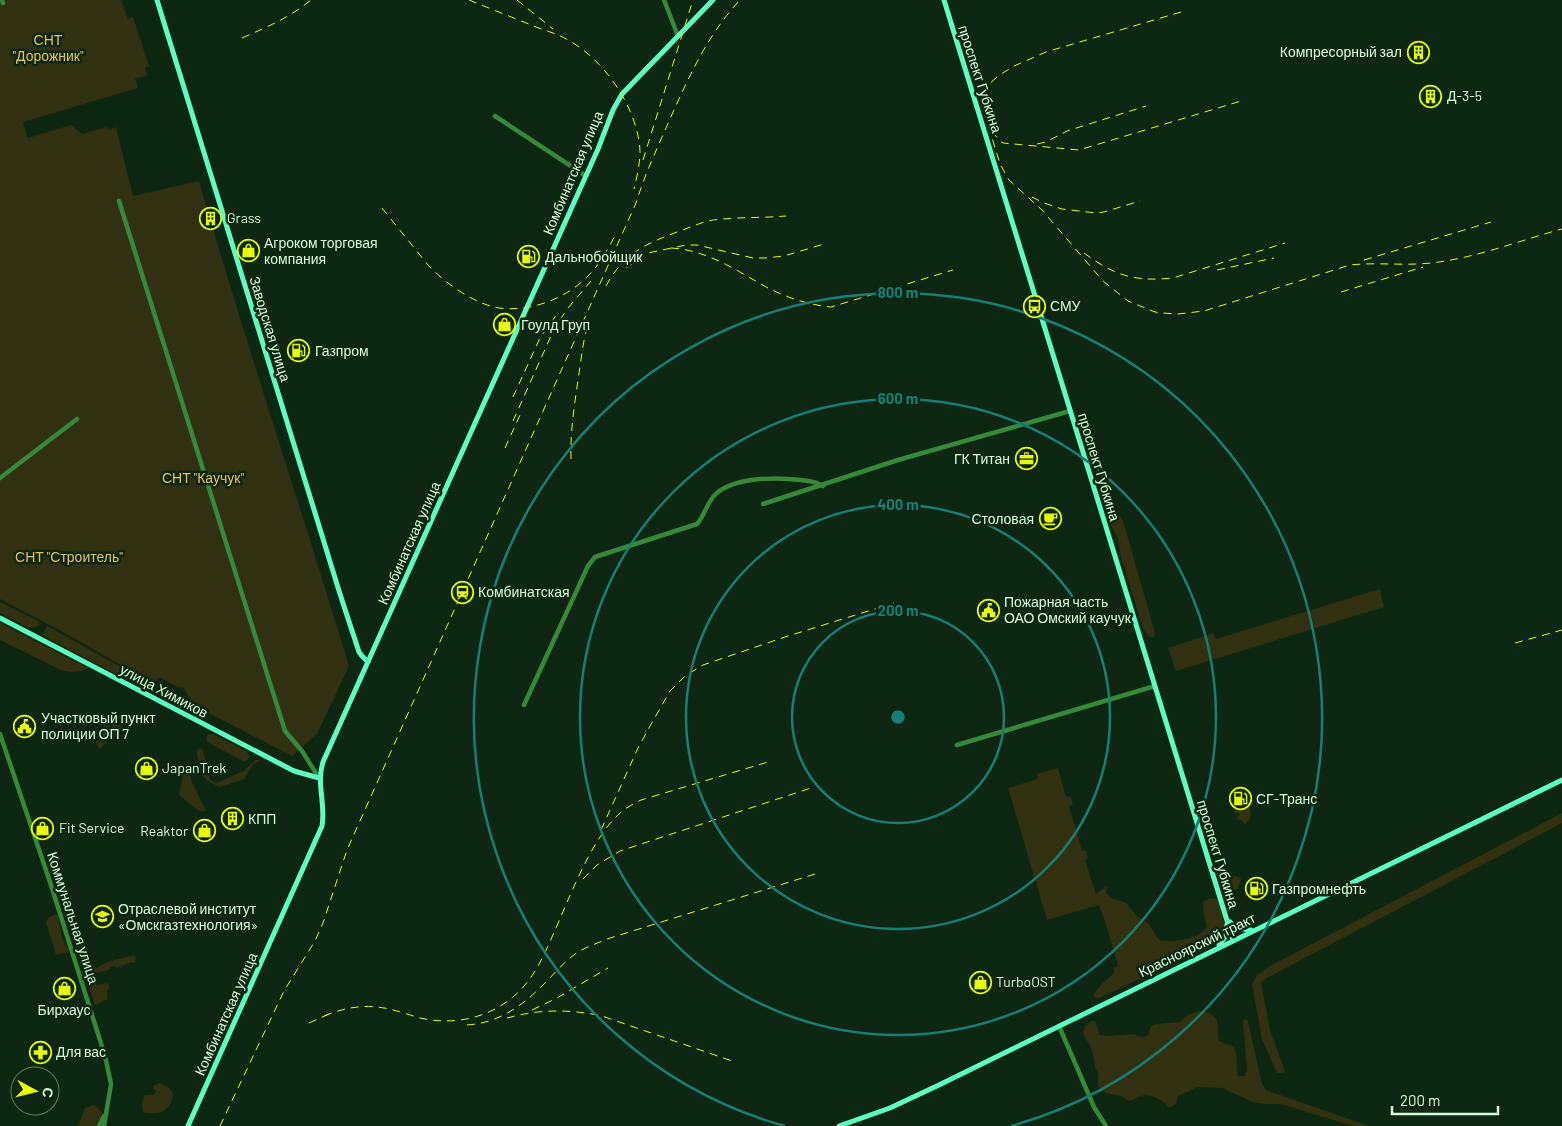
<svg xmlns="http://www.w3.org/2000/svg" width="1562" height="1126" font-family="Barlow,sans-serif">
<style>
.green{fill:#313010}
.lines{fill:none;stroke-linecap:round;stroke-linejoin:round}
.minor{stroke:#358938;stroke-width:4.5}
.major{stroke:#5affc1;stroke-width:5}
.rail{stroke:#e6fe00;stroke-width:1;stroke-dasharray:8 6;stroke-linecap:butt}
.ring{fill:none;stroke:#197d73;stroke-width:2.5}
.labels{text-anchor:middle;stroke-width:5;stroke-linejoin:round;paint-order:stroke}
.park-label{font-size:14px;fill:#e7c357;stroke:#0e2712}
.poi-label{font-size:14px;fill:#d3ffd8;stroke:#0e2712;text-anchor:start}
.street-label{font-size:14px;fill:#d3ffd8;stroke:#0e2712}
.centre{fill:#197d73;stroke:#0e2712;stroke-width:2.5}
.ring-label{font-size:15px;text-anchor:middle;font-weight:bold;fill:#197d73;stroke:#0e2712;stroke-width:5;stroke-linejoin:round;paint-order:stroke}
</style>
<rect width="100%" height="100%" fill="#0e2712"/>
<!-- green -->
<g class="green">
<path d="M0,0H121L128,19L133,17L149,66L145,68L147,75L135,79L138,88L23,122L28,138L71,125L82,134L107,127L109,130L116,127L133,196L199,181C246,344 300,504 349,666L317,734L292,756L193,705L184,688L178,687L159,677L154,684L65,633L0,599Z"/>
<path d="M1113,510H1117L1123,521L1155,633L1154,637H1150L1145,632L1140,619L1121,557L1117,537L1110,523L1109,516L1111,512Z"/>
<path d="M1380,589L1384,607L1176,671L1168,648L1213,633L1216,639Z"/>
<path d="M0,602L37,620L40,624L36,627L29,628L0,613Z"/>
<path d="M0,623L88,668C78,673 70,673 59,669L0,640Z"/>
<path d="M47,626L150,683L151,686L150,689L146,690L42,635Z"/>
<path d="M108,719L112,721L111,726L115,723L123,727L118,738L108,737L106,738L107,743L103,745L101,749L98,747L94,738H96L98,741H100L105,722Z"/>
<path d="M208,734H213L247,752L249,755L248,760L243,761L209,743L206,740Z"/>
<path d="M200,748L203,750L207,770L211,774L209,779L216,783L244,771L255,760H261L253,764L244,779L220,787C199,778 201,774 197,753V750Z"/>
<path d="M184,768H188L192,782L206,811H199L179,795Z"/>
<path d="M1058,768L1066,797L1070,796L1073,804L1069,806L1082,851L1086,850L1088,859L1085,860L1096,894L1107,886L1106,893L1111,898L1126,903L1136,915L1149,924L1159,940C1172,943 1202,939 1207,926L1204,917L1203,902C1207,899 1213,897 1218,899C1223,915 1230,928 1218,942L1164,969L1148,975L1099,998L1094,997L1093,995L1102,984L1114,973V968L1118,966L1106,924L1099,905L1047,920L1008,788L1038,779L1037,774Z"/>
<path d="M1244,801L1247,802C1251,811 1254,817 1245,824L1241,820H1238L1236,817L1239,816V813L1235,814L1233,807L1235,804Z"/>
<path d="M1562,813V823L1265,979L1261,983L1270,1030L1285,1071L1283,1073H1277L1262,1039L1252,984L1257,975L1270,966Z"/>
<path d="M1221,873H1224L1241,878L1238,889L1234,890L1220,884L1218,880Z"/>
<path d="M56,914L58,915L62,938L69,950L68,952L56,955L46,922L49,917Z"/>
<path d="M133,955L136,958L135,963L131,962L117,968L114,966L110,967L109,970L95,973L94,978L97,985L108,983L109,987L107,992L108,999L95,1005L86,978C95,963 117,960 133,955Z"/>
<path d="M1203,1011C1223,1016 1216,1026 1219,1041L1234,1047C1238,1054 1236,1067 1238,1076H1245L1247,1070L1243,1021L1245,1019L1248,1021L1262,1084L1266,1090L1369,1126H1353L1281,1104H1265L1253,1102L1222,1088L1198,1087L1178,1096L1176,1104L1171,1107H1168C1163,1099 1150,1094 1141,1096C1137,1097 1133,1100 1129,1101L1121,1096L1106,1093L1098,1086V1072L1095,1067L1092,1050L1083,1033L1085,1027L1091,1021H1095L1100,1035L1109,1036L1134,1034L1143,1038L1148,1035L1151,1026L1156,1024L1180,1022L1188,1015L1196,1012Z"/>
<path d="M159,1083L168,1087L173,1093C173,1110 159,1117 143,1112L142,1103L145,1095H154L156,1091L153,1089V1086Z"/>
<path d="M94,1105L102,1112L100,1120L96,1126H78L85,1108Z"/>
</g>
<g class="lines">
<!-- minor -->
<g class="minor">
<path d="M2,0L3,3"/>
<path d="M664,0L678,36"/>
<path d="M495,116L586,176"/>
<path d="M119,201L285,731L302,751L319,778"/>
<path d="M0,478L77,419"/>
<path d="M763,504L898,460L1070,411"/>
<path d="M524,705L588,566L595,557L697,524C706,514 707,500 718,492C738,477 777,477 801,480C808,481 816,481 823,486"/>
<path d="M0,734L50,882L105,1056L111,1084L104,1126"/>
<path d="M957,745L1155,686"/>
<path d="M1059,1026L1094,1107L1106,1126"/>
<path d="M99,1126L104,1116"/>
</g>
<!-- major -->
<g class="major">
<path d="M157,0L340,594L359,652L362,656L368,662"/>
<path d="M944,0L1233,940"/>
<path d="M0,618L294,771L319,778"/>
<path d="M1230,922L1236,928L1251,930"/>
<path d="M1219,945L1226,936L1227,924"/>
<path d="M188,1126L322,826C326,804 316,784 323,762L598,149L613,110L622,94L713,0"/>
<path d="M839,1126L890,1108L939,1085L1562,780"/>
</g>
<!-- rail -->
<g class="rail">
<path d="M469,0C491,9 514,18 536,27C547,31 558,34 568,40C605,60 638,109 640,151C640,163 637,177 634,189"/>
<path d="M517,0L553,29"/>
<path d="M1181,12L1046,52L1014,66L998,76L986,87L982,94V105L1000,164L1009,180L1042,210L1103,281L1128,301L1155,312L1162,313L1178,314L1204,311L1350,265C1377,262 1404,266 1431,263C1476,258 1518,241 1562,229"/>
<path d="M242,38C267,27 289,18 311,0"/>
<path d="M992,131L999,140L1003,143L1079,150L1241,101"/>
<path d="M1037,144L1046,142L1067,131L1146,106"/>
<path d="M643,160L693,0"/>
<path d="M1032,197L1044,203L1062,209L1096,213L1104,212L1140,201"/>
<path d="M382,208L428,265C445,283 474,304 499,308C531,312 565,299 587,277C599,266 607,250 615,236"/>
<path d="M671,248C708,250 737,271 768,288C788,298 809,305 831,307L953,270"/>
<path d="M1084,253C1115,276 1135,282 1173,278L1285,243"/>
<path d="M1364,260L1491,222"/>
<path d="M626,268L648,253L686,245H697L753,258H765L784,256L824,244"/>
<path d="M1217,270L1274,258"/>
<path d="M606,286C623,254 645,244 677,232C689,228 701,222 713,220C737,217 762,218 786,216"/>
<path d="M1341,292L1423,267"/>
<path d="M513,397L540,338L557,314"/>
<path d="M513,421L555,327L568,308L591,281"/>
<path d="M505,448L520,415"/>
<path d="M571,459C570,430 575,402 579,373C582,355 583,337 590,320"/>
<path d="M1515,643L1562,630"/>
<path d="M601,830L638,748L649,728L670,691L685,676L703,665L785,637L894,603"/>
<path d="M583,879L597,865L620,851L814,787"/>
<path d="M532,1010L557,998L608,968"/>
<path d="M324,1016C341,1009 358,1005 376,1007C391,1008 406,1014 420,1018C447,1024 473,1021 497,1008C527,991 539,967 552,937C568,902 590,840 619,814C625,808 633,804 641,800L768,762"/>
<path d="M507,1018C539,1009 570,1009 602,1016L735,1062"/>
<path d="M309,1023L329,1014"/>
<path d="M467,1025C499,1023 522,1006 544,984C554,974 563,963 575,954C585,947 596,944 607,939L815,874"/>
<path d="M220,1126L284,991L315,941L323,923L347,850L636,203C644,177 655,153 666,128C686,83 706,36 740,0"/>
</g>
</g>
<!-- distance rings -->
<g class="ring">
<circle cx="898" cy="717" r="106"/>
<circle cx="898" cy="717" r="212"/>
<circle cx="898" cy="717" r="318"/>
<path d="M785 1126A424 424 0 1 1 1011 1126"/>
</g>
<!-- icons -->
<defs>
<symbol id="building-ring" viewBox="-11 -11 22 22"><circle r="9.5" fill="#0e2712" stroke="#e6fe00" stroke-width="1.5"/><path d="M-4-6H4V6H1V3H-1V6H-4ZM-2.5-4.3h1.7v1.8h-1.7ZM.8-4.3h1.7v1.8H.8ZM-2.5-1h1.7V.8h-1.7ZM.8-1h1.7V.8H.8Z" fill="#e6fe00"/></symbol>
<symbol id="shop-ring" viewBox="-11 -11 22 22"><circle r="9.5" fill="#0e2712" stroke="#e6fe00" stroke-width="1.5"/><path d="M-5-2.5h2.3a2.7 3.5 0 0 1 5.4 0H5L5.5 6h-11ZM-1.5-2.5h3a1.5 2.3 0 0 0-3 0Z" fill="#e6fe00"/></symbol>
<symbol id="fuel-ring" viewBox="-11 -11 22 22"><circle r="9.5" fill="#0e2712" stroke="#e6fe00" stroke-width="1.5"/><path d="M-5.5-6h7V0h2V4h1.3V-2.5L3-4.5l.8-.8L6-3V5H2.5V1h-1V6h-7ZM-4.2-4.7v3.2H.2V-4.7Z" fill="#e6fe00"/></symbol>
<symbol id="bus-ring" viewBox="-11 -11 22 22"><circle r="9.5" fill="#0e2712" stroke="#e6fe00" stroke-width="1.5"/><path d="M-5-6H5V4H4V6H2V4H-2V6H-4V4H-5ZM-3.5-4V0h7V-4ZM-3.5 1.2v1.5H-2V1.2ZM2 1.2v1.5H3.5V1.2Z" fill="#e6fe00"/></symbol>
<symbol id="office-ring" viewBox="-11 -11 22 22"><circle r="9.5" fill="#0e2712" stroke="#e6fe00" stroke-width="1.5"/><path d="M-6-3h4V-5.5h4V-3h4V5H-6ZM-1-4.5V-3h2v-1.5ZM-6 0V1H6V0Z" fill="#e6fe00"/></symbol>
<symbol id="cafe-ring" viewBox="-11 -11 22 22"><circle r="9.5" fill="#0e2712" stroke="#e6fe00" stroke-width="1.5"/><path d="M-5.5-4.5H6V0H3Q3 3.5 0 3.5H-2.5Q-5.5 3.5-5.5 0ZM3-3.2v2h1.7v-2ZM-6 4.5H4V6H-6Z" fill="#e6fe00"/></symbol>
<symbol id="station-ring" viewBox="-11 -11 22 22"><circle r="9.5" fill="#0e2712" stroke="#e6fe00" stroke-width="1.5"/><path d="M-3-6H3Q5-6 5-4V2Q5 4 3 4L4.5 6H3L1.5 4h-3L-3 6H-4.5L-3 4Q-5 4-5 2V-4Q-5-6-3-6ZM-3.5-4v3h7v-3ZM-3.5 1v1.5H-2V1ZM2 1v1.5H3.5V1Z" fill="#e6fe00"/></symbol>
<symbol id="civic-ring" viewBox="-11 -11 22 22"><circle r="9.5" fill="#0e2712" stroke="#e6fe00" stroke-width="1.5"/><path d="M-.6-6.5H3V-4.5H.6V-3L4-1V1h2V6H-6V1h2V-1L-.6-3ZM-1.2 2.5V6h2.4V2.5Z" fill="#e6fe00"/></symbol>
<symbol id="university-ring" viewBox="-11 -11 22 22"><circle r="9.5" fill="#0e2712" stroke="#e6fe00" stroke-width="1.5"/><path d="M0-5L7-2L0 1L-7-2ZM-4 1L0 2.5L4 1V4Q0 6-4 4Z" fill="#e6fe00"/></symbol>
<symbol id="pharmacy-ring" viewBox="-11 -11 22 22"><circle r="9.5" fill="#0e2712" stroke="#e6fe00" stroke-width="1.5"/><path d="M-2-6h4v4h4v4h-4v4h-4v-4h-4v-4h4Z" fill="#e6fe00"/></symbol>
</defs>
<g fill-rule="evenodd">
<use href="#building-ring" x="1406" y="40" width="25" height="25"/>
<use href="#building-ring" x="1418" y="84" width="25" height="25"/>
<use href="#building-ring" x="198" y="206" width="25" height="25"/>
<use href="#shop-ring" x="236" y="238" width="25" height="25"/>
<use href="#fuel-ring" x="516" y="244" width="25" height="25"/>
<use href="#bus-ring" x="1022" y="294" width="25" height="25"/>
<use href="#shop-ring" x="492" y="312" width="25" height="25"/>
<use href="#fuel-ring" x="286" y="338" width="25" height="25"/>
<use href="#office-ring" x="1014" y="446" width="25" height="25"/>
<use href="#cafe-ring" x="1038" y="506" width="25" height="25"/>
<use href="#station-ring" x="450" y="580" width="25" height="25"/>
<use href="#civic-ring" x="976" y="598" width="25" height="25"/>
<use href="#civic-ring" x="12" y="714" width="25" height="25"/>
<use href="#shop-ring" x="134" y="756" width="25" height="25"/>
<use href="#fuel-ring" x="1228" y="786" width="25" height="25"/>
<use href="#building-ring" x="220" y="806" width="25" height="25"/>
<use href="#shop-ring" x="30" y="816" width="25" height="25"/>
<use href="#shop-ring" x="192" y="818" width="25" height="25"/>
<use href="#fuel-ring" x="1244" y="876" width="25" height="25"/>
<use href="#university-ring" x="90" y="904" width="25" height="25"/>
<use href="#shop-ring" x="968" y="970" width="25" height="25"/>
<use href="#shop-ring" x="52" y="976" width="25" height="25"/>
<use href="#pharmacy-ring" x="28" y="1040" width="25" height="25"/>
</g>
<g class="labels">
<!-- park labels -->
<g class="park-label">
<text x="48" y="45">СНТ<tspan x="48" dy="16">"Дорожник"</tspan></text>
<text x="203" y="483">СНТ "Каучук"</text>
<text x="69" y="562">СНТ "Строитель"</text>
</g>
<!-- poi labels -->
<g class="poi-label">
<text x="1402" y="57" text-anchor="end">Компресорный зал</text>
<text x="1447" y="101">Д-3-5</text>
<text x="227" y="223">Grass</text>
<text x="264" y="248">Агроком торговая<tspan x="264" dy="16">компания</tspan></text>
<text x="545" y="262">Дальнобойщик</text>
<text x="1050" y="311">СМУ</text>
<text x="521" y="330">Гоулд Груп</text>
<text x="315" y="356">Газпром</text>
<text x="1010" y="464" text-anchor="end">ГК Титан</text>
<text x="1034" y="524" text-anchor="end">Столовая</text>
<text x="478" y="597">Комбинатская</text>
<text x="1004" y="607">Пожарная часть<tspan x="1004" dy="16">ОАО Омский каучук</tspan></text>
<text x="41" y="723">Участковый пункт<tspan x="41" dy="16">полиции ОП 7</tspan></text>
<text x="162" y="773">JapanTrek</text>
<text x="1256" y="804">СГ-Транс</text>
<text x="248" y="824">КПП</text>
<text x="59" y="833">Fit Service</text>
<text x="188" y="836" text-anchor="end">Reaktor</text>
<text x="1272" y="894">Газпромнефть</text>
<text x="118" y="914">Отраслевой институт<tspan x="118" dy="16">«Омскгазтехнология»</tspan></text>
<text x="996" y="987">TurboOST</text>
<text x="64" y="1015" text-anchor="middle">Бирхаус</text>
<text x="56" y="1057">Для вас</text>
</g>
<!-- street labels -->
<g class="street-label">
<text transform="translate(980 79) rotate(72)" y="5">проспект Губкина</text>
<text transform="translate(573 173) rotate(-67)" y="5">Комбинатская улица</text>
<text transform="translate(270 329) rotate(73)" y="5">Заводская улица</text>
<text transform="translate(1099 467) rotate(73)" y="5">проспект Губкина</text>
<text transform="translate(409 543) rotate(-66)" y="5">Комбинатская улица</text>
<text transform="translate(164 691) rotate(28)" y="5">улица Химиков</text>
<text transform="translate(1218 854) rotate(73)" y="5">проспект Губкина</text>
<text transform="translate(73 918) rotate(72)" y="5">Коммунальная улица</text>
<text transform="translate(1197 945) rotate(-26)" y="5">Красноярский тракт</text>
<text transform="translate(226 1014) rotate(-66)" y="5">Комбинатская улица</text>
</g>
</g>
<circle cx="898" cy="717" r="8" class="centre"/>
<g class="ring-label">
<text x="898" y="298">800 m</text>
<text x="898" y="404">600 m</text>
<text x="898" y="510">400 m</text>
<text x="898" y="616">200 m</text>
</g>
<!-- north arrow -->
<g transform="translate(35 1091) rotate(97)"><circle r="24" fill="#0e2712" stroke="#5d7d61"/>
<path d="M0-4L9 19L0 12L-9 19Z" fill="#e6fe00"/>
<text y="-8" font-size="14" font-weight="bold" text-anchor="middle" fill="#d3ffd8">С</text>
</g>
<!-- scale -->
<path d="M1392 1106v8h106v-8" fill="none" stroke="#d3ffd8" stroke-width="2.5"/>
<text x="1400" y="1106" font-size="15" fill="#d3ffd8" stroke="#0e2712" stroke-width="4" paint-order="stroke">200 m</text>
</svg>
